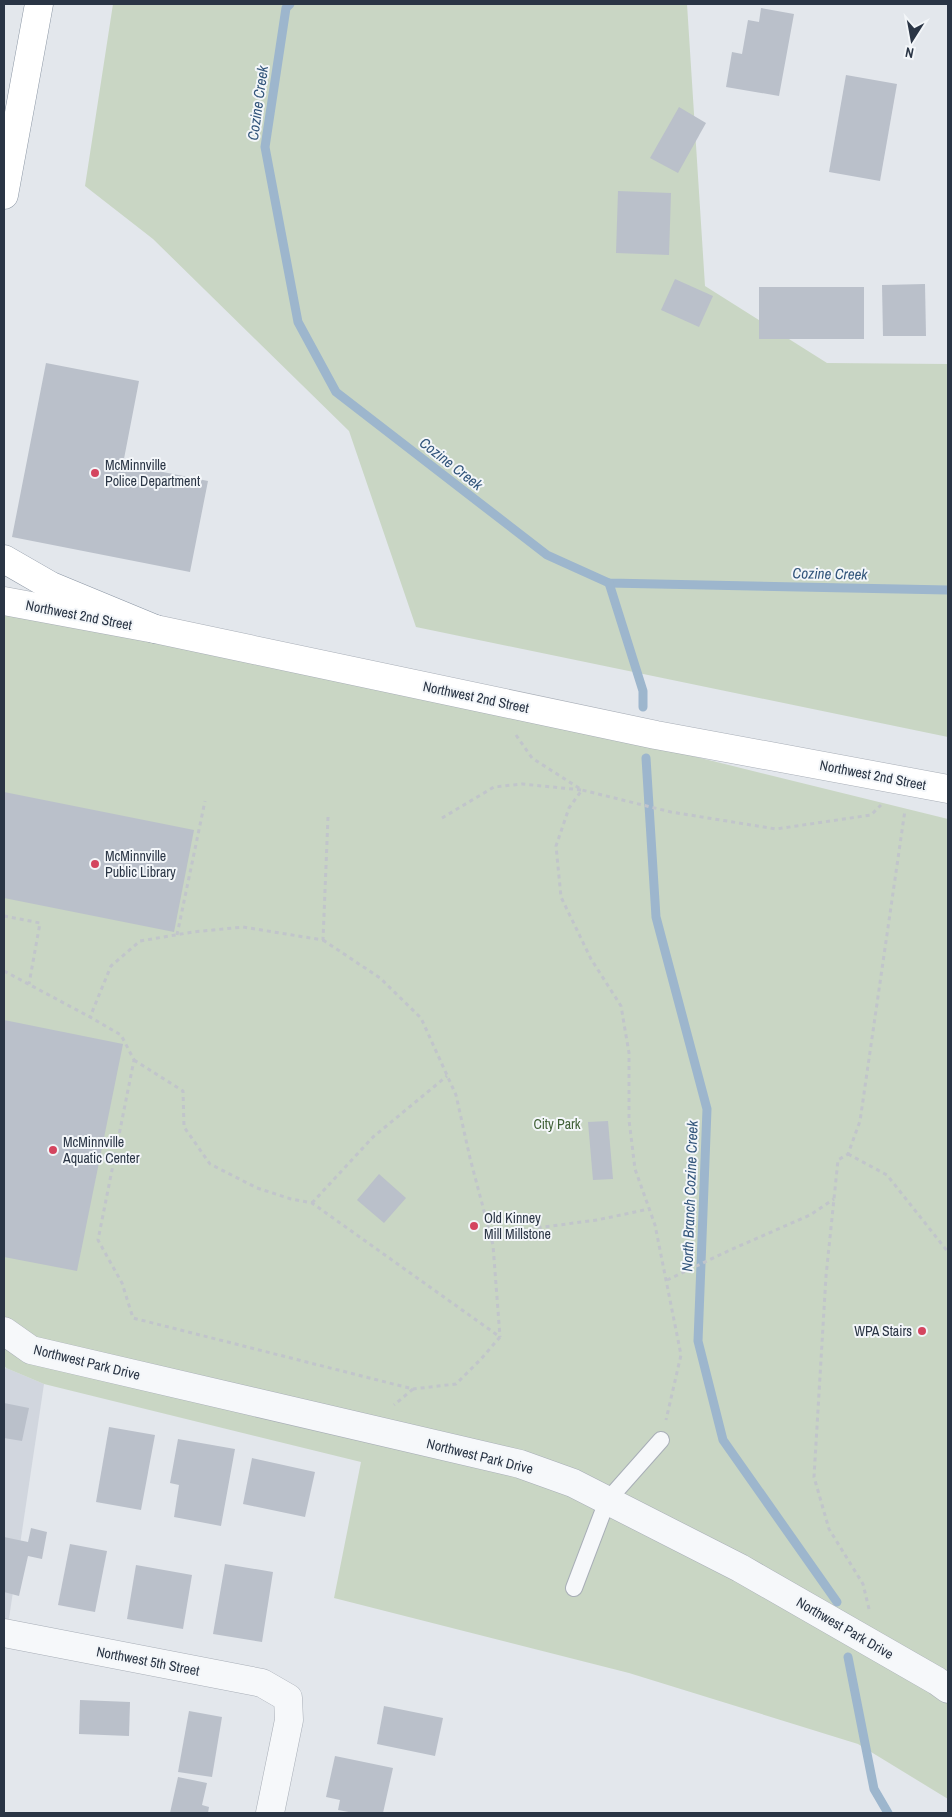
<svg xmlns="http://www.w3.org/2000/svg" width="952" height="1817" font-family="'Archivo Narrow',sans-serif">
<style>
.built{fill:#d1d6de}
.green{fill:#c9d6c4}
.lines{fill:none;stroke-linecap:round;stroke-linejoin:round}
.stream{stroke:#9db6cd;stroke-width:9}
.building{fill:#bac0ca}
.lane-casing{stroke:#a8aeb7;stroke-width:18}
.street-casing{stroke:#a8aeb7;stroke-width:29}
.secondary-casing{stroke:#a8aeb7;stroke-width:29}
.highway-casing{stroke:#8a95a3;stroke-width:29}
.path{stroke:#c1c5cb;stroke-width:3;stroke-dasharray:4 4;stroke-linecap:butt}
.lane{stroke:#f6f8fa;stroke-width:16}
.street{stroke:#f6f8fa;stroke-width:28}
.secondary{stroke:#fff;stroke-width:28}
.highway{stroke:#fff;stroke-width:28}
.poi-dot{fill:#d4455f;stroke:#f3f6f9;stroke-width:2}
.labels{text-anchor:middle;stroke-width:4;stroke-linejoin:round;paint-order:stroke}
.poi-label{font-size:14px;fill:#2a3545;stroke:#f3f6f9;text-anchor:start}
.street-label{font-size:14px;fill:#2a3545;stroke:#f3f6f9}
.park-label{font-size:14px;fill:#406137;stroke:#f3f6f9}
.water-label{font-size:15px;font-style:italic;fill:#32557b;stroke:#f3f6f9}
</style>
<rect width="100%" height="100%" fill="#e3e7ec"/>
<!-- built -->
<path class="built" d="M6,1368L44,1384L4,1652V1370Z"/>
<!-- green -->
<g class="green">
<path d="M113,4H687L705,286L827,363L948,364V737L416,627L349,431L153,239L85,186Z"/>
<path d="M4,601L315,663L948,819V1799L858,1744L629,1673L334,1598L361,1462L44,1384L6,1368L4,1365Z"/>
</g>
<g class="lines">
<!-- stream -->
<g class="stream">
<path d="M290,4L286,8L265,147L298,322L336,392L547,555L609,583L948,590"/>
<path d="M609,583L643,691V707"/>
<path d="M646,758L656,917L707,1109L698,1341L723,1440L837,1602"/>
<path d="M848,1657L874,1789L888,1813"/>
</g>
</g>
<!-- building -->
<g class="building">
<path d="M761,8L794,14L779,96L726,87L732,52L742,54L748,20L759,22Z"/>
<path d="M846,75L897,84L880,181L829,172Z"/>
<path d="M679,107L706,123L678,173L650,158Z"/>
<path d="M618,191L671,193L669,255L616,253Z"/>
<path d="M675,279L713,296L699,327L661,310Z"/>
<path d="M925,284L926,336H883L882,285Z"/>
<rect x="759" y="287" width="105" height="52"/>
<path d="M46,363L139,381L123,464L208,481L190,572L12,537Z"/>
<path d="M4,792L194,830L174,932L4,898Z"/>
<path d="M4,1020L123,1044L77,1271L4,1257Z"/>
<path d="M608,1121L613,1179L593,1180L588,1122Z"/>
<path d="M379,1174L406,1198L384,1223L357,1200Z"/>
<path d="M4,1403L29,1408L22,1441L4,1438Z"/>
<path d="M109,1427L155,1435L141,1510L96,1502Z"/>
<path d="M178,1439L235,1449L221,1526L174,1517L179,1485L170,1483Z"/>
<path d="M252,1458L315,1472L305,1517L243,1504Z"/>
<path d="M31,1528L47,1532L42,1559L28,1556L19,1596L4,1592V1537L28,1542Z"/>
<path d="M70,1544L107,1551L95,1612L58,1605Z"/>
<path d="M225,1564L273,1572L262,1642L213,1634Z"/>
<path d="M136,1565L192,1575L183,1629L127,1619Z"/>
<path d="M80,1700L130,1702L129,1736L79,1734Z"/>
<path d="M384,1706L443,1718L435,1756L377,1744Z"/>
<path d="M189,1711L222,1717L212,1777L178,1772Z"/>
<path d="M335,1756L393,1768L383,1813H354L338,1810L340,1800L326,1797Z"/>
<path d="M178,1777L207,1783L202,1805L209,1807L208,1813H170Z"/>
</g>
<g class="lines">
<defs>
<path id="lane" d="M574,1588L607,1501L661,1440"/>
<g id="street">
<path d="M4,1331L31,1350L520,1464L573,1483L740,1568L937,1681L948,1689"/>
<path d="M4,1633L262,1683L288,1698L289,1720L270,1813"/>
</g>
<path id="secondary" d="M4,601L155,629L656,735L948,789"/>
<g id="highway">
<path d="M4,195L39,4"/>
<path d="M4,559L51,586L155,629"/>
</g>
</defs>
<!-- lane casing -->
<use href="#lane" class="lane-casing"/>
<!-- street casing -->
<use href="#street" class="street-casing"/>
<!-- secondary casing -->
<use href="#secondary" class="secondary-casing"/>
<!-- highway casing -->
<use href="#highway" class="highway-casing"/>
<!-- path -->
<g class="path">
<path d="M516,735L532,758L582,790L671,812L776,829L871,815L881,805"/>
<path d="M328,817L323,940L243,927L193,932L140,941L111,966L90,1017L121,1035L134,1060L98,1240L122,1283L133,1318L413,1389L394,1405"/>
<path d="M442,818L494,787L522,784L582,790L569,808L556,846L561,897L591,959L621,1006L629,1053V1120L635,1169L655,1225L681,1355L666,1420"/>
<path d="M4,916L40,923L29,984"/>
<path d="M177,935L205,801"/>
<path d="M323,940L380,978L421,1018L456,1095L470,1158L493,1245L500,1337"/>
<path d="M4,971L90,1017"/>
<path d="M134,1060L183,1091L184,1127L210,1164L257,1188L291,1199L312,1203L500,1337L481,1359L456,1384L413,1389"/>
<path d="M848,1154L887,1175L948,1252"/>
<path d="M312,1203L373,1137L447,1076"/>
<path d="M490,1234L597,1220L649,1209"/>
<path d="M667,1280L728,1251L810,1215L834,1199"/>
<path d="M869,1609L863,1584L829,1529L814,1477L826,1276L838,1160L848,1154L860,1121L905,810"/>
</g>
<!-- lane -->
<use href="#lane" class="lane"/>
<!-- street -->
<use href="#street" class="street"/>
<!-- secondary -->
<use href="#secondary" class="secondary"/>
<!-- highway -->
<use href="#highway" class="highway"/>
</g>
<!-- markers -->
<g class="poi-dot">
<circle cx="95" cy="473" r="5"/>
<circle cx="95" cy="864" r="5"/>
<circle cx="53" cy="1150" r="5"/>
<circle cx="474" cy="1226" r="5"/>
<circle cx="922" cy="1331" r="5"/>
</g>
<g class="labels">
<!-- poi labels -->
<g class="poi-label">
<text x="105" y="470">McMinnville<tspan x="105" dy="16">Police Department</tspan></text>
<text x="105" y="861">McMinnville<tspan x="105" dy="16">Public Library</tspan></text>
<text x="63" y="1147">McMinnville<tspan x="63" dy="16">Aquatic Center</tspan></text>
<text x="484" y="1223">Old Kinney<tspan x="484" dy="16">Mill Millstone</tspan></text>
<text x="912" y="1336" text-anchor="end">WPA Stairs</text>
</g>
<!-- street labels -->
<g class="street-label">
<text transform="translate(79 615) rotate(11)" y="5">Northwest 2nd Street</text>
<text transform="translate(476 697) rotate(12)" y="5">Northwest 2nd Street</text>
<text transform="translate(873 775) rotate(11)" y="5">Northwest 2nd Street</text>
<text transform="translate(87 1362) rotate(14)" y="5">Northwest Park Drive</text>
<text transform="translate(480 1456) rotate(14)" y="5">Northwest Park Drive</text>
<text transform="translate(845 1628) rotate(30)" y="5">Northwest Park Drive</text>
<text transform="translate(148 1661) rotate(11)" y="5">Northwest 5th Street</text>
</g>
<!-- park labels -->
<g class="park-label">
<text x="557" y="1129">City Park</text>
</g>
<!-- water labels -->
<g class="water-label">
<text transform="translate(258 103) rotate(-82)" y="5">Cozine Creek</text>
<text transform="translate(451 464) rotate(38)" y="5">Cozine Creek</text>
<text transform="translate(830 574) rotate(1)" y="5">Cozine Creek</text>
<text transform="translate(690 1196) rotate(-88)" y="5">North Branch Cozine Creek</text>
</g>
</g>
<!-- border -->
<rect width="952" height="1817" fill="none" stroke="#2a3545" stroke-width="10"/>
<!-- north arrow -->
<g transform="translate(912 40) rotate(191)" stroke="#f3f6f9" stroke-width="4" paint-order="stroke">
<path d="M0-4L9 19L0 12L-9 19Z" fill="#2a3545"/>
<text y="-8" font-size="14" font-weight="bold" text-anchor="middle" fill="#2a3545">N</text>
</g>
</svg>
